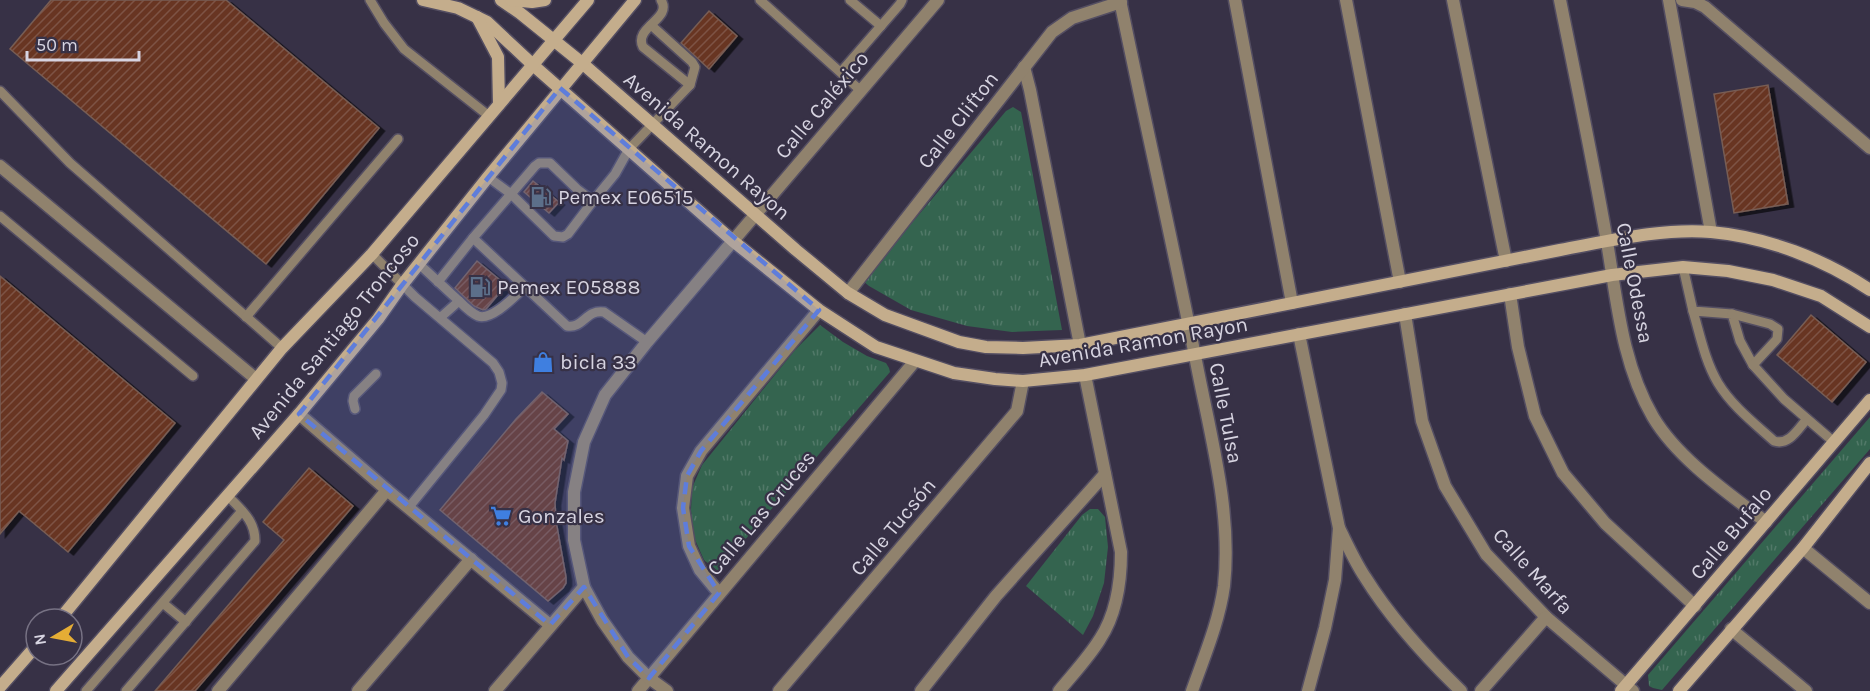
<svg xmlns="http://www.w3.org/2000/svg" width="1870" height="691" font-family="Karla,sans-serif">
<style>
.grass{fill:url(#grass-tufts)}
.building{fill:url(#building-hatch);stroke:#775d54;stroke-width:1.5;filter:url(#shadow)}
.lines{fill:none;stroke-linecap:round;stroke-linejoin:round}
.lane-casing{stroke:#544e62;stroke-width:12}
.street-casing{stroke:#544e62;stroke-width:15}
.secondary-casing{stroke:#544e62;stroke-width:15}
.lane{stroke:#90826d;stroke-width:9}
.street{stroke:#90826d;stroke-width:12}
.secondary{stroke:#c4ad8c;stroke-width:12}
.marked{fill:#5e7ddb;fill-opacity:0.2;stroke:#5e7ddb;stroke-width:4.5;stroke-dasharray:12 8;stroke-linejoin:round}
.labels{text-anchor:middle;stroke-width:4.5;stroke-linejoin:round;paint-order:stroke}
.street-label{font-size:21px;fill:#d7d4e1;stroke:#373146}
.poi-label{font-size:21px;fill:#d7d4e1;stroke:#373146;text-anchor:start}
</style>
<defs>
<pattern id="grass-tufts" width="24" height="20" patternUnits="userSpaceOnUse" patternTransform="scale(1.5)"><rect width="24" height="20" fill="#34644f"/><path d="M3 7l-1-3M5 7V3M7 7l1-3M15 17l-1-3M17 17v-4M19 17l1-3" fill="none" stroke="#517968"/></pattern>
<pattern id="building-hatch" width="6" height="6" patternUnits="userSpaceOnUse" patternTransform="scale(1.5)"><rect width="6" height="6" fill="#683624"/><path d="M-1 1l2-2M0 6l6-6M5 7l2-2" fill="none" stroke="#7d5244"/></pattern>
<filter id="shadow"><feDropShadow dx="5.5" dy="3" stdDeviation="0" flood-color="#0009"/></filter>
</defs>
<rect width="100%" height="100%" fill="#373146"/>
<!-- grass -->
<g class="grass">
<path d="M1013,107L1021,112L1062,330L1012,332L967,326L911,310L869,286L863,281L1006,111Z"/>
<path d="M820,325L843,342L867,356L886,363L889,368L890,372L718,571L704,560L693,535L691,510L692,488L702,465L795,350Z"/>
<path d="M1870,417V449L1662,690L1653,688L1649,686L1648,675Z"/>
<path d="M1090,509H1098L1105,517L1108,547L1104,583L1093,616L1083,635L1026,586L1082,515Z"/>
</g>
<!-- building -->
<g class="building">
<path d="M51,0H226L379,128L266,264L10,49Z"/>
<path d="M709,11L737,36L709,69L681,43Z"/>
<path d="M1768,85L1788,204L1734,213L1714,94Z"/>
<path d="M533,181L559,202L549,213L524,192Z"/>
<path d="M477,261L506,285L486,309L483,310L474,306L455,288Z"/>
<path d="M0,276L175,423L68,552L19,511L0,534Z"/>
<path d="M1811,315L1866,362L1832,402L1777,355Z"/>
<path d="M542,392L568,414L554,429L568,441L564,460L562,458L555,503L556,521L566,577V583L563,588L548,601L440,510L516,419Z"/>
<path d="M309,468L353,506L195,691H155L284,540L263,522Z"/>
</g>
<g class="lines">
<defs>
<g id="lane">
<path d="M370,0L384,23L404,49L489,116"/>
<path d="M760,0L860,90"/>
<path d="M850,0L881,26"/>
<path d="M651,25L692,62L695,67L690,85"/>
<path d="M841,72L900,4L902,0"/>
<path d="M0,91L70,163L282,348"/>
<path d="M593,201L568,234L563,237L554,236L511,194L535,166L539,163H550L577,189L593,201L615,174L629,149L690,85L643,47C633,27 673,19 661,0"/>
<path d="M0,216L193,376"/>
<path d="M473,238L567,326C583,329 586,309 604,312L647,342"/>
<path d="M372,254L415,297L493,363L499,372L502,383L501,390L484,415L409,507"/>
<path d="M419,264L459,301L441,317"/>
<path d="M1683,267L1693,311L1732,314L1740,341L1753,365L1784,399L1834,442"/>
<path d="M438,282L473,238L511,194L488,177"/>
<path d="M459,301C464,306 471,313 478,316C492,321 515,296 525,287"/>
<path d="M1693,311C1700,335 1705,361 1718,383C1732,406 1754,423 1774,441C1789,446 1798,429 1807,419"/>
<path d="M1732,314L1770,324L1778,329L1777,339L1753,365"/>
<path d="M246,317L398,139"/>
<path d="M355,409L353,401L354,396L376,374"/>
<path d="M164,604L186,622"/>
<path d="M86,691L242,511"/>
<path d="M126,691L255,541C255,520 241,510 228,496"/>
</g>
<g id="street">
<path d="M1120,0C1145,122 1173,244 1197,366C1211,438 1232,513 1224,586C1219,622 1204,657 1192,691"/>
<path d="M1235,0L1292,303"/>
<path d="M1346,0L1400,282"/>
<path d="M1453,0L1506,261"/>
<path d="M1560,0C1576,80 1593,161 1607,242C1617,301 1622,364 1653,417C1678,459 1728,493 1766,522"/>
<path d="M1669,0L1711,232"/>
<path d="M1682,0L1695,2L1705,7L1870,148"/>
<path d="M1024,67L1030,90L1080,345"/>
<path d="M0,166L256,379"/>
<path d="M848,293L1052,32L1072,18L1121,2"/>
<path d="M1510,294L1518,347L1535,416L1563,473L1605,523L1695,606"/>
<path d="M1405,314L1422,421L1445,486L1486,554L1546,617L1633,691"/>
<path d="M1299,334L1339,528L1335,580L1325,628L1308,691"/>
<path d="M299,414L387,490L550,625"/>
<path d="M1339,528C1347,544 1355,562 1365,577C1391,619 1426,657 1461,691"/>
<path d="M1803,548L1870,603"/>
<path d="M719,593L700,570L689,546L683,508L687,476L701,451L819,310"/>
<path d="M1731,629L1806,691"/>
<path d="M218,691L387,490"/>
<path d="M358,691L471,559"/>
<path d="M495,691L584,587"/>
<path d="M638,691L915,361"/>
<path d="M667,691L649,678L628,657L602,620L584,587L574,540V492L584,442L605,395L647,342L938,0"/>
<path d="M779,691L1017,411L1023,381"/>
<path d="M921,691L996,596L1105,474"/>
<path d="M1059,691C1073,674 1089,657 1100,639C1117,613 1121,581 1121,552L1085,375"/>
<path d="M1481,691L1546,617"/>
</g>
<g id="secondary">
<path d="M423,0L458,8L487,22L533,65L733,241L819,310L876,347L954,373L995,379L1023,381L1085,375L1612,275L1683,267L1728,271L1773,280L1821,296L1870,327"/>
<path d="M501,0L520,13L582,63L796,250L848,293L885,315L959,342L986,347L1023,348L1080,345L1560,250C1609,241 1661,228 1711,232C1767,237 1824,259 1870,290"/>
<path d="M511,0L532,2L545,0"/>
<path d="M477,17L498,57L499,104"/>
<path d="M60,619L282,348L372,254L588,0"/>
<path d="M0,687L36,646"/>
<path d="M56,691L299,414L378,319L402,285L488,177L635,0"/>
<path d="M1621,691L1870,400"/>
<path d="M1679,691L1803,548L1870,463"/>
</g>
</defs>
<!-- lane casing -->
<use href="#lane" class="lane-casing"/>
<!-- street casing -->
<use href="#street" class="street-casing"/>
<!-- secondary casing -->
<use href="#secondary" class="secondary-casing"/>
<!-- lane -->
<use href="#lane" class="lane"/>
<!-- street -->
<use href="#street" class="street"/>
<!-- secondary -->
<use href="#secondary" class="secondary"/>
</g>
<!-- marked area -->
<path class="marked" d="M560,88L819,310L701,451L687,476L683,508L689,546L719,593L649,678L628,657L584,587L550,625L299,414Z"/>
<!-- icons -->
<defs>
<symbol id="fuel-bare" viewBox="-9 -9 18 18"><path d="M-5.5-6h7V0h2V4h1.3V-2.5L3-4.5l.8-.8L6-3V5H2.5V1h-1V6h-7ZM-4.2-4.7v3.2H.2V-4.7Z" fill="#5c6f8a" stroke="#373146" stroke-width="2.5" paint-order="stroke"/></symbol>
<symbol id="shop-bare" viewBox="-9 -9 18 18"><path d="M-5-2.5h2.3a2.7 3.5 0 0 1 5.4 0H5L5.5 6h-11ZM-1.5-2.5h3a1.5 2.3 0 0 0-3 0Z" fill="#3f7fe0" stroke="#373146" stroke-width="2.5" paint-order="stroke"/></symbol>
<symbol id="supermarket-bare" viewBox="-9 -9 18 18"><path d="M-6-5.5h2.5l.6 2H6L4.5 2H-2.5L-4.4-4H-6ZM-1.5 3.2a1.3 1.3 0 1 0 .1 0ZM3 3.2a1.3 1.3 0 1 0 .1 0Z" fill="#3f7fe0" stroke="#373146" stroke-width="2.5" paint-order="stroke"/></symbol>
</defs>
<g fill-rule="evenodd">
<use href="#fuel-bare" x="526" y="182" width="30" height="30"/>
<use href="#fuel-bare" x="465" y="272" width="30" height="30"/>
<use href="#shop-bare" x="528" y="347" width="30" height="30"/>
<use href="#supermarket-bare" x="486" y="501" width="30" height="30"/>
</g>
<g class="labels">
<!-- street labels -->
<g class="street-label">
<text transform="translate(822 105) rotate(-50)" y="7">Calle Caléxico</text>
<text transform="translate(958 120) rotate(-52)" y="7">Calle Clifton</text>
<text transform="translate(707 146) rotate(41)" y="7">Avenida Ramon Rayon</text>
<text transform="translate(1635 283) rotate(79)" y="7">Calle Odessa</text>
<text transform="translate(334 336) rotate(-51)" y="7">Avenida Santiago Troncoso</text>
<text transform="translate(1143 342) rotate(-10)" y="7">Avenida Ramon Rayon</text>
<text transform="translate(1226 413) rotate(79)" y="7">Calle Tulsa</text>
<text transform="translate(761 513) rotate(-50)" y="7">Calle Las Cruces</text>
<text transform="translate(893 527) rotate(-50)" y="7">Calle Tucsón</text>
<text transform="translate(1731 533) rotate(-50)" y="7">Calle Bufalo</text>
<text transform="translate(1533 571) rotate(48)" y="7">Calle Marfa</text>
</g>
<!-- poi labels -->
<g class="poi-label">
<text x="558" y="204">Pemex E06515</text>
<text x="497" y="294">Pemex E05888</text>
<text x="560" y="369">bicla 33</text>
<text x="518" y="523">Gonzales</text>
</g>
</g>
<!-- north arrow -->
<g transform="translate(54 637) rotate(260)"><circle r="28" fill="#373146" stroke="#777284" stroke-width="1.5"/>
<path d="M0-4.5L10 22L0 15L-10 22Z" fill="#e5ad35"/>
<text y="-9" font-size="16" font-weight="bold" text-anchor="middle" fill="#d7d4e1">N</text>
</g>
<!-- scale -->
<path d="M27 51v9h112v-9" fill="none" stroke="#d7d4e1" stroke-width="3"/>
<text x="36" y="51" font-size="18" fill="#d7d4e1" stroke="#373146" stroke-width="4.5" paint-order="stroke">50 m</text>
</svg>
